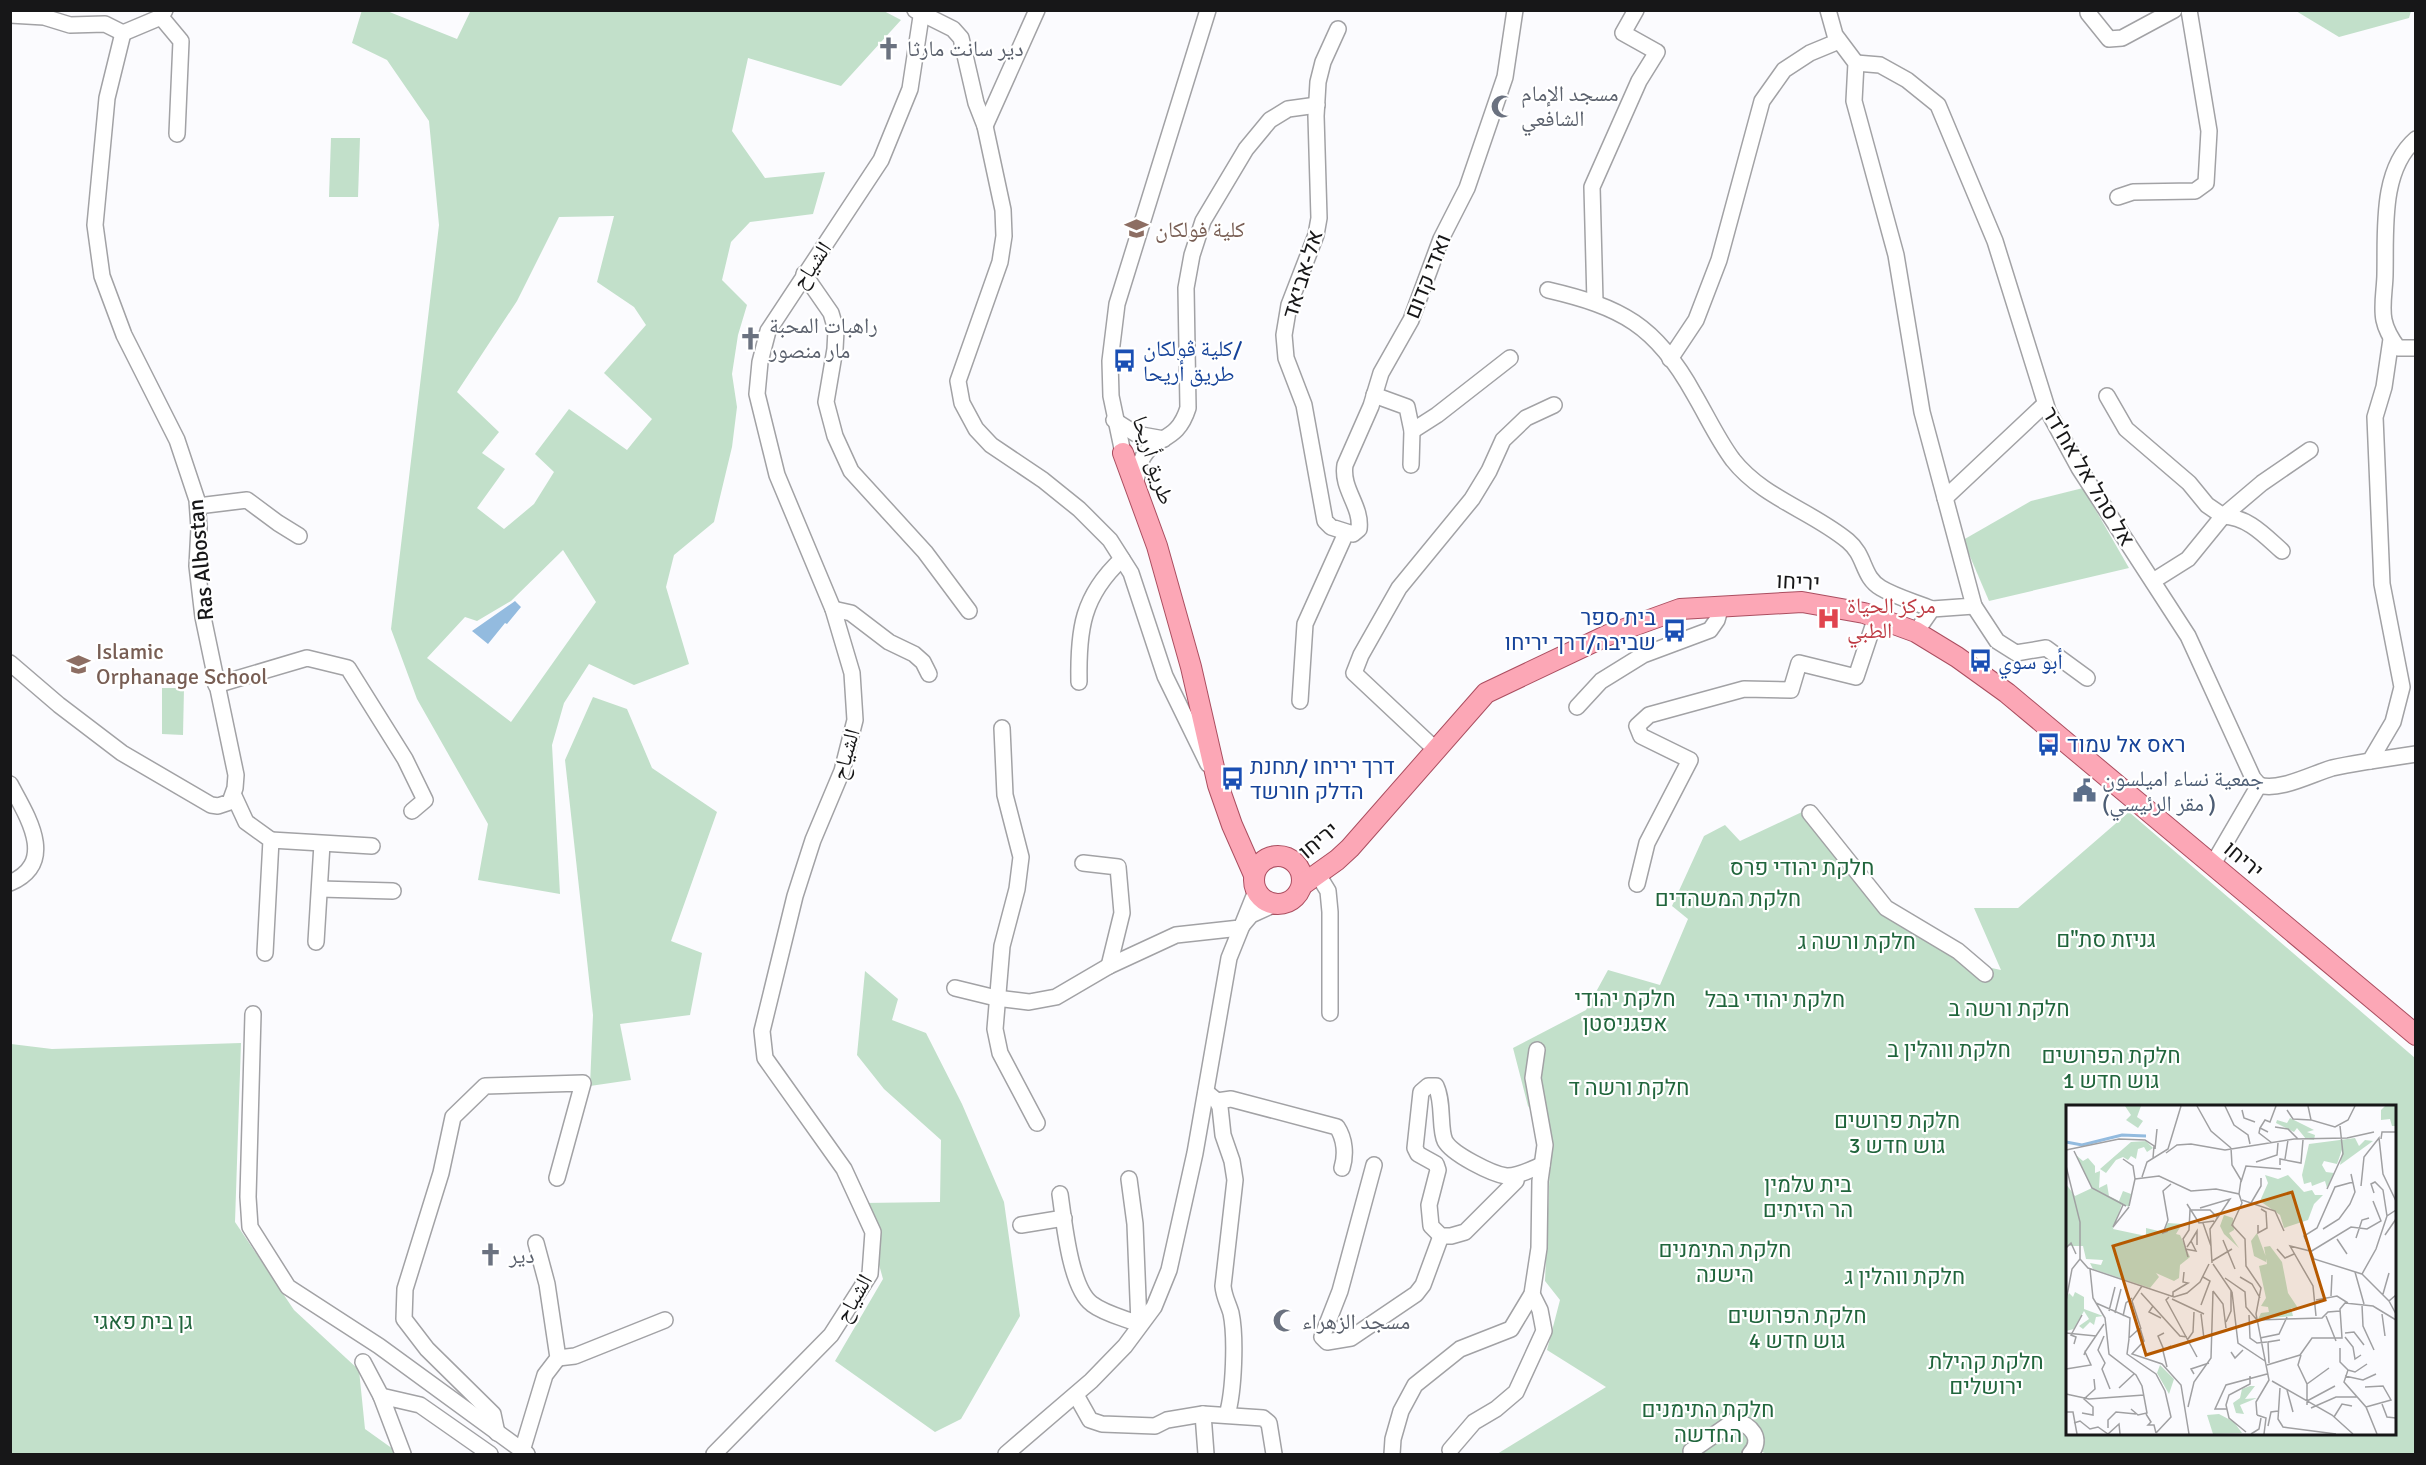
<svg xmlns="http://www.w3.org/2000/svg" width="2426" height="1465" font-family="Signika,'Noto Naskh Arabic',Heebo,sans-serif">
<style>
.green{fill:#c2e0ca;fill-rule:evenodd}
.water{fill:#93bbdf}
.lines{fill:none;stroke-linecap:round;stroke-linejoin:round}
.minor-casing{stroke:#a2a2a5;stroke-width:18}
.major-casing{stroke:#ab4e60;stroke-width:22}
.minor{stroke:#fff;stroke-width:15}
.major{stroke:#fca7b6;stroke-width:20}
.labels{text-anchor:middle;stroke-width:4.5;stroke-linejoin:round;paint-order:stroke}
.worship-label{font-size:22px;fill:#5b616d;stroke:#fff;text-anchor:start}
.education-label{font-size:22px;fill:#785e54;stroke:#fff;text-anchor:start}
.street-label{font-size:22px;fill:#171718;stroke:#fff}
.transit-label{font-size:22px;fill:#164399;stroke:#fff;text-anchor:start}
.health-label{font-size:22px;fill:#be3a42;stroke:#fff;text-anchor:start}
.service-label{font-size:22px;fill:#4e5e75;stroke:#fff;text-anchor:start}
.park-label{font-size:22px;fill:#20653c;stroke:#fff}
.inset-river{fill:none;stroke:#93bbdf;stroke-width:3}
.inset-road{fill:none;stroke:#a0a0a2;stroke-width:1.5}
.view{fill:#b55900;fill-opacity:0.15;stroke:#b55900;stroke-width:3}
.inset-edge{fill:none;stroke:#171718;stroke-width:3}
</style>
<rect width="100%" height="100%" fill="#fbfbfe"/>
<!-- green -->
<g class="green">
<path d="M362,10L387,11L457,39L471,10H882L901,20L841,86L748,58L732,131L765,178L825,172L813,214L750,222L731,242L722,280L747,305L738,335L732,374L737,407L732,447L714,522L674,555L666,587L689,664L634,685L589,664L564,703L552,745L560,894L478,880L488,824L417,699L391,629L439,225L429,121L387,60L352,43ZM614,216L597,282L634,307L646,325L604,373L652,419L627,450L569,409L535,454L554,472L534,504L504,529L477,508L505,469L482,453L499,432L457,392L517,301L559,217ZM563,550L596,602L511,722L427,658L465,617L477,621L511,601Z"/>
<path d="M2296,11H2411L2409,18L2339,37Z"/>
<path d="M331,138H360L358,197H329Z"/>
<path d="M2083,488L2129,568L1989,601L1963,540L2031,501Z"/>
<path d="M162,688H184L183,735L162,734Z"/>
<path d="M593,697L627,709L652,768L717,812L671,941L702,953L690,1015L620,1024L631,1080L590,1086L593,1015L565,760Z"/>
<path d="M1802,812L1879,911L1963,962L2001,970L1974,908H2018L2129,812L2415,1058V1454H1767L1760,1451L1748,1449L1742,1454H1497L1606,1387L1547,1350L1560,1300L1545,1281L1551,1140L1528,1106L1513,1048L1586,1010L1608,970L1660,985L1688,919L1672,906L1704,836L1725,825L1740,841ZM2068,1106H2394V1434H2068Z"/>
<path d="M865,971L898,999L892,1020L926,1033L962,1104L1004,1202L1020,1316L961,1419L935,1432L835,1361L883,1279L862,1203L940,1202L941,1140L884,1089L857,1055Z"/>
<path d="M241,1043L235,1222L294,1310L359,1370L365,1429L400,1454H11V1044L52,1049Z"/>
</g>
<!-- water -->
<path class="water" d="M515,601L521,607L507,624L505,623L488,644L472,631Z"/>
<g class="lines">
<defs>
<g id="minor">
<path d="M915,10L953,29L961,38L976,103L985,126L1003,210L1004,236L1000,262L958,381L962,403L976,429L991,445L1043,480L1079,509L1110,540L1131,573L1165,676L1208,764"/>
<path d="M1828,10L1835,35L1856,63L1854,101L1896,255L1922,412L1974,606L1932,609L1916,632"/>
<path d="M2088,13L2109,39L2122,38L2174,10"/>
<path d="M10,15L44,17L70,25L105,24L123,33"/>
<path d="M161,17L181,41L177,134"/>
<path d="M1338,29L1323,62L1318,82L1316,116L1319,218L1316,235L1289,305L1284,335L1286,358L1304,405L1325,521L1331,527L1353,534L1359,529C1362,506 1341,489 1345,465L1371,406L1381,373L1411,320L1441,239L1467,188L1505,77L1515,10"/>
<path d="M123,33L161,17L165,10"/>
<path d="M1856,63L1880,65L1907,80L1938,105L1995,241L2048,411L2079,468L2188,636L2253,778L2259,785"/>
<path d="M985,126L1037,10"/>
<path d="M2416,139C2380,170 2386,231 2385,274C2385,288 2381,306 2384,320C2386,330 2392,340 2398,348H2416"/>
<path d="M2118,197L2133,192L2195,191L2206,183L2209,131L2189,10"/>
<path d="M804,274L831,313L836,330L835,349L826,402L835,436L851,471L925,552L969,611"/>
<path d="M1548,290C1621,307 1656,325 1694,394C1707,416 1718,440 1733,460C1763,498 1812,511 1848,541C1866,556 1862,577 1881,588C1896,597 1915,602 1932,609"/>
<path d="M1595,302L1592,187L1639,81L1657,52L1623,33L1636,10"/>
<path d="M1670,359L1696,320L1719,260L1762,101L1784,70L1810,53L1839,41"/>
<path d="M1374,395L1407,407L1412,431L1411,465"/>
<path d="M2107,396L2126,429L2189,483L2207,505L2223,516L2188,559L2153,581"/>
<path d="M1114,420L1136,434L1164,439"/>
<path d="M1412,431L1437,415L1510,358"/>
<path d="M1123,453L1111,396L1110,361L1117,304L1208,10"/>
<path d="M1135,485C1137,476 1139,465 1143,457C1157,434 1177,443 1188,408L1186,288L1192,255L1203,221L1246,149L1270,120L1288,109L1317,105"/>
<path d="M1945,498L2045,404"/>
<path d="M198,506L247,500L278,523L299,536"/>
<path d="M2223,516L2262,483L2310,450"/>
<path d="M2223,516C2248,517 2264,535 2282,551"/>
<path d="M1974,606L1997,641L2016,653L2046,648L2087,678"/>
<path d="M833,609L851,613L889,642L914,654L923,662L929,674"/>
<path d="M10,663L59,705L122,753L211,805L218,806L230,802L235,788L236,775L203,617L197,566L199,528L197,500L177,440L124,335L102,276L95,225L107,98L123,33"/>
<path d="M1079,682C1078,630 1082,596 1122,559"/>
<path d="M216,685L307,658L348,668L405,759L425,800L412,811"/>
<path d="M1300,701L1305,624L1346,533"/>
<path d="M1577,707L1601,681L1643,655L1710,630L1717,620L1721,606"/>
<path d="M1002,728L1005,795L1021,857L1017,889L1002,946L995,1029L1000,1053L1037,1123"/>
<path d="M1435,749L1354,673L1361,655L1399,588L1472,499L1489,471L1503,440L1526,418L1554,405"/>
<path d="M2370,761L2416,754"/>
<path d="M10,784C27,816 58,862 10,883"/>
<path d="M2259,785C2278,792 2312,774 2332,768C2345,765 2358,763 2370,761L2393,722L2402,687L2382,584L2375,417L2384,387L2391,339"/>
<path d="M234,796L246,822L271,840L265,953"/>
<path d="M1810,813L1886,908L1958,951L1985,974"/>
<path d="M271,840L372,846"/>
<path d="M1083,863L1118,867L1122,913L1109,966"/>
<path d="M2213,864L2259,785"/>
<path d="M1317,873L1328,891L1330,912V1013"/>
<path d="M1637,884L1647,843L1690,760L1641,736L1637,726L1649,715L1744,689L1791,690L1799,663L1856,677L1876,617"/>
<path d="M320,889L393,891"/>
<path d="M316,942L322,844"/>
<path d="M955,988L996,998L1029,1002L1056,997L1109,966L1176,935L1240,928L1251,915L1275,904"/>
<path d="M253,1014L248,1197L250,1227L288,1287L379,1346L527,1454"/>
<path d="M1206,1092L1217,1101L1220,1107L1223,1135L1232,1161L1235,1180L1223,1286C1224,1297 1228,1303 1231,1313C1236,1337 1234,1391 1227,1415"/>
<path d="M1217,1101L1231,1099L1337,1127C1345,1139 1346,1155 1342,1168"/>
<path d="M1374,1165L1340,1291L1322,1337L1327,1342L1351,1338L1416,1294L1423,1285L1441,1236"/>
<path d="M1517,1175L1516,1181L1465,1232L1451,1236H1441L1431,1226L1429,1205L1438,1170L1436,1164L1418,1154L1415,1148L1421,1092L1428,1086H1436C1444,1103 1439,1129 1445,1141C1452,1154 1492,1174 1506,1176C1518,1177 1531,1169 1542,1165"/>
<path d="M1060,1194C1064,1221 1070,1288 1092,1304C1105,1314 1124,1318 1139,1324L1135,1224L1129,1179"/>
<path d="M1021,1225L1064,1218"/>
<path d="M558,1358L575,1356L665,1320"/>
<path d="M363,1362L381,1396"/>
<path d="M1076,1395L1090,1420L1102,1424L1155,1426L1167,1420L1203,1414L1263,1418L1269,1423L1274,1454"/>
<path d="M1203,1414L1206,1454"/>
<path d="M497,1433L493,1414L427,1349L404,1319L405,1289L441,1173L453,1117L485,1086L583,1083L557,1178"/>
<path d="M1450,1450L1474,1422L1496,1409L1516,1392L1544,1331L1540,1310L1532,1294"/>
<path d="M522,1451L545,1375L558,1358L547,1284L536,1243"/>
<path d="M1691,1451L1734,1421C1751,1424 1764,1439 1750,1454"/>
<path d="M403,1454L381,1396L420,1405L490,1454"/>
<path d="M714,1454L831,1335L870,1274L873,1232L844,1169L765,1058L762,1031L795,896L813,840L842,771L855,720L852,673L833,609L777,475L757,394L760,362L768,331L881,160L910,89L922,10"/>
<path d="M1006,1454L1091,1381L1125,1346L1154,1307L1169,1270L1195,1153L1229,958L1256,891"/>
<path d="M1392,1454L1393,1439L1401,1411L1415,1385L1460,1349L1511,1329L1532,1294L1539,1248L1540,1181L1545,1145L1533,1078L1537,1050"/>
</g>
<g id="major">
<path d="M1123,453L1157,546L1191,667L1218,785L1232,825L1254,875"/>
<circle cx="1278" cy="880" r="24"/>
<path d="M1302,885L1337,860L1350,848L1486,693L1608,635L1680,609L1802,602L1864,613L1916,632L1957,657L2007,693L2416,1035"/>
</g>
</defs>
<!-- minor casing -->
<use href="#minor" class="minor-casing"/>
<!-- major casing -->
<use href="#major" class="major-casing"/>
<!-- minor -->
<use href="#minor" class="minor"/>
<!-- major -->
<use href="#major" class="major"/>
</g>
<!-- icons -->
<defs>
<symbol id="church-bare" viewBox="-9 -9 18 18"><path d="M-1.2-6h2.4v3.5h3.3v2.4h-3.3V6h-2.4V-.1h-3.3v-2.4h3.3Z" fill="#6b7280" stroke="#fff" stroke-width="2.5" paint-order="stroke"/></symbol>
<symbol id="mosque-bare" viewBox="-9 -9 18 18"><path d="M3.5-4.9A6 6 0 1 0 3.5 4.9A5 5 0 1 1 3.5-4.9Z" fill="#6b7280" stroke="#fff" stroke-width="2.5" paint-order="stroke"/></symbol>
<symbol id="university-bare" viewBox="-9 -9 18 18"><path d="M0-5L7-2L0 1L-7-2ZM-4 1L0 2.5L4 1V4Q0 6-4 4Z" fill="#8d6e63" stroke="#fff" stroke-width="2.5" paint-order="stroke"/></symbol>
<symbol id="bus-bare" viewBox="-9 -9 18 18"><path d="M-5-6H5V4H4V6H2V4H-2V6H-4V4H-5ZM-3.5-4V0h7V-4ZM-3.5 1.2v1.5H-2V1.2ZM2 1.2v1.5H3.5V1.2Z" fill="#1a4fb4" stroke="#fff" stroke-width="2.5" paint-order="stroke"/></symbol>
<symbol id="hospital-bare" viewBox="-9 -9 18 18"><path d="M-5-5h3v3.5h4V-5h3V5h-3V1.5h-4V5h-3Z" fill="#e0444e" stroke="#fff" stroke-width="2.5" paint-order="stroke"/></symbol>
<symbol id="school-bare" viewBox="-9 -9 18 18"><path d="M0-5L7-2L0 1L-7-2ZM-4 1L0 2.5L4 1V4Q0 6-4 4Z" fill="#8d6e63" stroke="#fff" stroke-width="2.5" paint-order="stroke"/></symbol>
<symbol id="civic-bare" viewBox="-9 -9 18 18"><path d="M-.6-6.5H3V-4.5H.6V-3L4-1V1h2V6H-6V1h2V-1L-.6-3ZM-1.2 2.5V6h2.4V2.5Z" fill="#5c6f8a" stroke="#fff" stroke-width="2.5" paint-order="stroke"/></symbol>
</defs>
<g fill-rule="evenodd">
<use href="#church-bare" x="872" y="32" width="33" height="33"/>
<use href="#mosque-bare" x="1486" y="90" width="33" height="33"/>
<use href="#university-bare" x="1120" y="212" width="33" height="33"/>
<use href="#church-bare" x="734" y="322" width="33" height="33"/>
<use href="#bus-bare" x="1108" y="344" width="33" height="33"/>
<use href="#hospital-bare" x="1812" y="602" width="33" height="33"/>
<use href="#bus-bare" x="1658" y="614" width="33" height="33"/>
<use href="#bus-bare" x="1964" y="644" width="33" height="33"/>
<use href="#school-bare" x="62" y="648" width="33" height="33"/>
<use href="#bus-bare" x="2032" y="728" width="33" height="33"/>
<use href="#bus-bare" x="1216" y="762" width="33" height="33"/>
<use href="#civic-bare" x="2068" y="774" width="33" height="33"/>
<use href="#church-bare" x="474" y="1238" width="33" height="33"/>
<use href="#mosque-bare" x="1268" y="1304" width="33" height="33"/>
</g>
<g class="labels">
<!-- worship labels -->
<g class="worship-label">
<text x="907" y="56">دير سانت مارثا</text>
<text x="1521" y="101">مسجد الإمام<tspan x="1521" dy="25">الشافعي</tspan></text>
<text x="769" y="333">راهبات المحبة<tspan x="769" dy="25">مار منصور</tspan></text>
<text x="509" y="1263">دير</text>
<text x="1302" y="1329">مسجد الزهراء</text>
</g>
<!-- education labels -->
<g class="education-label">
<text x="1155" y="237">كلية فولكان</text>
<text x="96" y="659">Islamic<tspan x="96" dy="25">Orphanage School</tspan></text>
</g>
<!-- street labels -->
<g class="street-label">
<text transform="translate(811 265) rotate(-56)" y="8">الشياح</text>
<text transform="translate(1302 274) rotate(-73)" y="8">אל-אביאד</text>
<text transform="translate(1427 276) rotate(-68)" y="8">ואדי קדום</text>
<text transform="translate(1154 460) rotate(72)" y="8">طريق أريحا</text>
<text transform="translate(2089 476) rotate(59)" y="8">אל סהל אל אח'דר</text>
<text transform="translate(200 560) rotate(-95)" y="8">Ras Albostan</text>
<text transform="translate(1798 581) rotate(3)" y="8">יריחו</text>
<text transform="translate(845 754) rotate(-74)" y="8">الشياح</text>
<text transform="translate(1318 840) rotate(-40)" y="8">יריחו</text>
<text transform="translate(2244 859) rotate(40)" y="8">יריחו</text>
<text transform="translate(853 1298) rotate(-60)" y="8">الشياح</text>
</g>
<!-- transit labels -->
<g class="transit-label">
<text x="1143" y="356">كلية ڤولكان/<tspan x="1143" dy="25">طريق أريحا</tspan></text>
<text x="1656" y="625" text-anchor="end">בית ספר<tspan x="1656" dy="25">שביבה/דרך יריחו</tspan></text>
<text x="1998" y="669">أبو سوي</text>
<text x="2067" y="752">ראס אל עמוד</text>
<text x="1250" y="774">דרך יריחו /תחנת<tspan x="1250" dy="25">הדלק חורשד</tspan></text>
</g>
<!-- health labels -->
<g class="health-label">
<text x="1847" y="613">مركز الحياة<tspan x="1847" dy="25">الطبي</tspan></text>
</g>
<!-- service labels -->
<g class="service-label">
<text x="2102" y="786">جمعية نساء اميلسون<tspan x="2102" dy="25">(مقر الرئيسي )</tspan></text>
</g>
<!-- park labels -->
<g class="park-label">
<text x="1802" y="875">חלקת יהודי פרס</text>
<text x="1728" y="906">חלקת המשהדים</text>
<text x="2106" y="947">גניזת סת"ם</text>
<text x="1857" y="949">חלקת ורשה ג</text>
<text x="1625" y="1006">חלקת יהודי<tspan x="1625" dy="25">אפגניסטן</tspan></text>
<text x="1775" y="1007">חלקת יהודי בבל</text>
<text x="2009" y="1016">חלקת ורשה ב</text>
<text x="1949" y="1057">חלקת ווהלין ב</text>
<text x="2111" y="1063">חלקת הפרושים<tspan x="2111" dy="25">גוש חדש 1</tspan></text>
<text x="1629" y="1095">חלקת ורשה ד</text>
<text x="1897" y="1128">חלקת פרושים<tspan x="1897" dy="25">גוש חדש 3</tspan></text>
<text x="1808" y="1192">בית עלמין<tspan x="1808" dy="25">הר הזיתים</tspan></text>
<text x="1725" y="1257">חלקת התימנים<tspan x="1725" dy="25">הישנה</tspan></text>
<text x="1905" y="1284">חלקת ווהלין ג</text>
<text x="1797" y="1323">חלקת הפרושים<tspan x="1797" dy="25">גוש חדש 4</tspan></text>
<text x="143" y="1329">גן בית פאגי</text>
<text x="1986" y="1369">חלקת קהילת<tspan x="1986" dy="25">ירושלים</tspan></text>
<text x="1708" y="1417">חלקת התימנים<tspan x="1708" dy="25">החדשה</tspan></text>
</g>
</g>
<!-- overview -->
<g transform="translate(2066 1105)">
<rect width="330" height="330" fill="#fbfbfe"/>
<path d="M59,1H75L71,12L77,16L72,23L60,15L65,10ZM319,1H330V21H326L324,14L315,15V5ZM224,13L248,25L241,27L249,30L248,35L240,34L231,23L228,27L210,18L211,15L221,18ZM289,33L293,41L299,35L307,36L274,60L277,42L271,59L258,56L256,60L260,67L268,68L261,83L259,76L246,81L245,77L238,79L236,70L243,39ZM80,36L87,43L81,47L78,42L72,44L70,54L65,51L62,55L57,52L50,55L40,68L34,64L65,37ZM10,50L17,56L22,53L29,61V68L34,66L33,83L41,79L43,91L53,96L57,86L65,89L63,102L56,99L47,124L80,131V123L97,127L102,118L116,119L110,129L114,130L124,152L114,160L113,173L108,176L90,168L93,172L84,183L27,164L24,158L35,160L37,155L20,154L17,141H0V79L9,91L26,83ZM199,70L212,74L222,70L238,87L246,85L249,90H257L248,99L242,115L218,123L214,110L194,96L202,78ZM158,110L167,113L168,125L163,128L173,143L158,129L154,121ZM191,128L200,152V157L188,151L185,136ZM204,141L216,157L222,188L232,203H225L227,211L192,214L195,208L203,207L202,202L195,201L200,193L193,161L201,159L198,142ZM9,187L18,192V204L37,211L30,212L28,220L24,217L17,224L13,221L23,214L18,206L8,224L0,226V194L3,188L7,192ZM94,260L108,274L103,289L91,268ZM184,281H189L179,294L191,293L174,300L178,309L170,308L167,298L174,293L176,284ZM153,309L168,317L176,328L147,329L141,310Z" fill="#c2e0ca"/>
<path class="inset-river" d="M0,37L16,40L56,30L80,31"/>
<path class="inset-road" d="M131,1L145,26L165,43M159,1L168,20L182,30L184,39M242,1L245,15L269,22L282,15L289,1M176,5L178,13L189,17M221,5L227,14L245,15M209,22L222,24L232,34M194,23L193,28L206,38M202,27L194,23L199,15L204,17L210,1M315,34L316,27H330M165,43L166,60L175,75L173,89M89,44L91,24M0,45L53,34L79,35L88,41L87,53M8,46L26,83L60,101M100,48L111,40L125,39L159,45L228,34L281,33L308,27M57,54L67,61L69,74M219,54L222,35M190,57L211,50L212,38M214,60V54L235,58L237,35M0,61L14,117V154L22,163L108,192L121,188L134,177L143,159M76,72L81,57L102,44L115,1M69,74L93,71L125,86L150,84L173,89L176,98L166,120L179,134L180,161L195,183L190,209L203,275L190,297L191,310M175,77L180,61L215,64M287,77L269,82L251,123L238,131L248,154L296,169L310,144L321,111L330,105M295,81L298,52L313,33L317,69L330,96M261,84L277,49L274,21M308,88L305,79L309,77L317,85L321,111M176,95L209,106L218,126M185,98L195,81V73M121,99L133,118L148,116M57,100L47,122L63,102M63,101L69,74M134,103L164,94L144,124L146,158M137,118L145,141M192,120V128L201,123L200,107L195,104M257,124L273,114L284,99L289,87L285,69M102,126L97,128L102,115L97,86L105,79M319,130L330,114M290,133L296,115L303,113M271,134L281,149M157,135L169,164M125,136L131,126V140M0,143L5,138L10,149M119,144L130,146L125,136L121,142M211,144L219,153L228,149M244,146L224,141L247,181L250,211M244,147L285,122L301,124L315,116L307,96M122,152L117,134L123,125L124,105H144L151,112M146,156L166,144M147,159L166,187M24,164L27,193L39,213L43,249L70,270L76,281L81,308L72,310L65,304M289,167L298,199M296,169L323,196M174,172L186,179L194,193M159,173L179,187L180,202L191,215M147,186L157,199L160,223M166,187L172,238L199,256M75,188L114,231L121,232M317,189L323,168M330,190L323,196L330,209M265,191L266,170M103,192L100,195L131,252M107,192V187L122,178L117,177L118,167M106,194L138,209M250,195L271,191L282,198M0,196L6,164L14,154M30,198L64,213L63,233L74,223L78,236L66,249L96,259L115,280L123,329M135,200L144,176L137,172M296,200L297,221L308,245M87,201L83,207L95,213M43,206L49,182M49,208L55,184M135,209L138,234M316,209L319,231M183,210L184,233L191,238L201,237M57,211L60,198L66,193M260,211L270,236M191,215L256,213L262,207L274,206M160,217L165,206V186M75,224L66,196L76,181M0,228L30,231M279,228L288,227L298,240M38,231L32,245L39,258L36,264L44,284M279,232L287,242L289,254L295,250M194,233L213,229L221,212M63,234L61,249L90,269L99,286L105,312L90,328M122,234L127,227L128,207M8,239L10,232L5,230L16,210M274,243V257L282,265L278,277L300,302L311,329M98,245L92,231L98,228M19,247L38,219M165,247L169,253L177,245M235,250L232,260L241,279V300M203,258L202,237L214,235M201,260L234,250L246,233H276L274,204L279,198L307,201L330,215M101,262L97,246L105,241M0,264L25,260L19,247L18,250M282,265L289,267L301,259M128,269L125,264L143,258M279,271L297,275L310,269M206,276L266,310L287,329M241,279L263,263M299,282L317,281L325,295L300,302M53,283L68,269M214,283L212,314L217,322L270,329M221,285L227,307M0,289L23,294L78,290M241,296L269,281M316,299L321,312L330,313M122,302L128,277L145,253L147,186M245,303L270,292H291M161,304H149L160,280L201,269M0,307H7L11,329M16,308L27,310V302L18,294L29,284L28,274M80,309L85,317L82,320H88L90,328M191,310L200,313L198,329M268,312L276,299L286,301M8,318L14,316L24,324L32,322L42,329L53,319L54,329M202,321L205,307L212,306M42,323V315L50,307L70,309M180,327L163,313L160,300L163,290L184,279V271M185,329L193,324L195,313"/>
<path class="view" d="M226,87L259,195L80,250L47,141Z"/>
<rect width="330" height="330" class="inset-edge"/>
</g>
<!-- border -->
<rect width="2426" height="1465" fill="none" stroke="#171718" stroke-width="24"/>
</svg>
